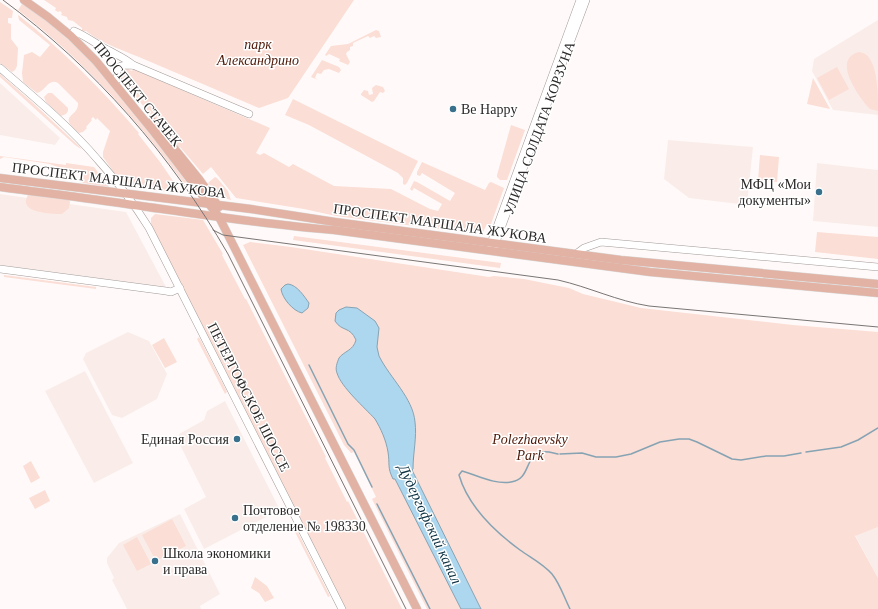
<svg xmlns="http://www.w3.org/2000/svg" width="878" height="609" font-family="Georgia,serif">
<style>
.built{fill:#faede9}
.green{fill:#fbded5}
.water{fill:#add7ef;stroke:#86a3b4}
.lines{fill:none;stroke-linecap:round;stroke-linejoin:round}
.stream{stroke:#86a3b4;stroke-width:1.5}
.minor-casing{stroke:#a19a98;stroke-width:8}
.major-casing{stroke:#d9d9d8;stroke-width:9}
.minor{stroke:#fff;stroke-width:7}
.major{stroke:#e2b2a4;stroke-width:8}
.tram{stroke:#787574;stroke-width:1}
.poi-dot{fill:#39708b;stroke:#fff;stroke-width:1.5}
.labels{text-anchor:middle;stroke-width:3;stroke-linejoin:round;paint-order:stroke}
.park-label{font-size:14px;font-style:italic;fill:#4d1807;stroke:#fff}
.street-label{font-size:14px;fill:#2c2a29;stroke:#fff}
.poi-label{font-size:14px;fill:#2c2a29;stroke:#fff;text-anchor:start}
.water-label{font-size:15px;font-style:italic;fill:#0b3041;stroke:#fff}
</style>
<rect width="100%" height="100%" fill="#fffaf9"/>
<!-- built -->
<g class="built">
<path d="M878,20V115L833,110L812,71L814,59Z"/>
<path d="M0,83L60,138L55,145L0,135Z"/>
<path d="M668,140L753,147L747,205L689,198L664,179Z"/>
<path d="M817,163L878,170V227L813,221Z"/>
<path d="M0,194L126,212L166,287L0,265Z"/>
<path d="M128,332L149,341L167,374L157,399L122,418L112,415L83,359L86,353Z"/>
<path d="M85,371L133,463L94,483L45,391Z"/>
<path d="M225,401L280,510L204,549L184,509L206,497L178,441L179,434L204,420L207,411Z"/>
<path d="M180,514L220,594L200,606L201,609H127L112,580L114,578L107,563V558L119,543Z"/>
<path d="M878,527V578L855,535Z"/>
</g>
<!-- green -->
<g class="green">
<path d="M44,0H354L288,98L259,108C221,92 184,76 146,60C126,51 104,45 86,31H82V28L73,21L68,20L67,17L61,15L62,13L60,11L58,12L55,10L56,8Z"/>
<path d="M0,2L13,11L12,18H8V23L11,24V39L18,48L17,66L15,70L12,72L0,63Z"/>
<path d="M22,4H24L45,19L90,59L152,134L173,164L188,184L186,186C138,120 83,60 18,10Z"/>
<path d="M18,15C63,50 102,90 139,133L138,134L160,162L182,194L126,186L123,185L103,157V152L110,131L97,118L96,120L93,117L91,119L92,120L86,127L87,128L83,132L79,133C56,114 79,118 78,103L58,83C48,78 46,91 37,93L23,82L22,73L24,55L32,52L40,57L50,45L19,20Z"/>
<path d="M376,30L379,31L381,37L376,38L374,36L370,38L368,36L353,43V46L350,47V50L347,52L346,54L350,62L348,65L339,61L340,59L329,54L326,56L325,55L331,46L348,44Z"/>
<path d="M859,52C878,53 878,93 878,111L870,109L866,105C857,93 832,59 859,52Z"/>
<path d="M322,60L339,67L341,70L339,73L329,69L324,70L321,74L317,73L315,78L318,80L311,77Z"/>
<path d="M837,67L849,89L829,100L817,78Z"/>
<path d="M126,68L132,71L133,69L270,128L256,153L260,155L264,153L289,167L293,164L334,186L391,189L430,209L438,211L442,204L414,188L412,191L410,189L414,181L417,182L450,201L455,193L422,173L420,176L417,175V172L422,162L485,190L489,183L491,182L504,188L491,224H487L482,234H477L336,216L304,209L236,198L211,167L203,174L180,147L178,148L121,79L119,73L121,70Z"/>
<path d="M0,74L32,102L80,147L81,149L75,145L0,77Z"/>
<path d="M813,78L830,109L807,104Z"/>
<path d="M376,85L383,87L385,91L383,93L380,92L374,101L372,102L361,95V94L364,90L368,91L369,95L373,94L372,88Z"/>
<path d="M48,93H52L68,108V111L66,114L61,116L59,114L46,102L44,97Z"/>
<path d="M293,99L418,161L407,183L405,185L403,184V178L398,173L309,125L285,115Z"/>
<path d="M511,125L525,130L507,180H500L497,177V175Z"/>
<path d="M760,155L779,157L777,182L758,180Z"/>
<path d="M0,156L66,165V163L94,167L109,187L83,183L81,180L82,171L65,169L64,170L50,164L4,157L0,159Z"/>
<path d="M215,177L217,178L228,191L231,200L220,197L208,183Z"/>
<path d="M28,195L69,200L70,202L69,208L62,214C51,214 17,213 28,195Z"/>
<path d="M155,214L203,220L223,254L222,255L245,299H246L326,457L325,458L347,502L348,501L402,609H346L151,224V218Z"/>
<path d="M817,232L878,237V259L815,252Z"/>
<path d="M294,236L501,263L500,268L293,240Z"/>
<path d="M250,242L291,247L489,277L494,276L524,279L569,288L583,294L641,308L793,325L878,332V527L855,536L878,578V609H427L372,499L376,497L354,452L351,453L344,445L243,245Z"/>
<path d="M4,275L96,287V289L4,277Z"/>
<path d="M199,337L227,392L225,394L197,339Z"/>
<path d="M164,338L177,362L165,368L152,345Z"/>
<path d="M31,461L40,478L31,483L23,466Z"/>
<path d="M45,490L50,501L35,509L29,498Z"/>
<path d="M172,519L186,546L156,561L142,535Z"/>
<path d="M295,527L330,596L328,597L293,528Z"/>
<path d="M137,537L151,564L137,571L123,545Z"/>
<path d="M255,577L267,586L274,598L265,602L259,593L251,588Z"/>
</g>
<!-- water -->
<g class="water">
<path d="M288,284C297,285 304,296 309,303L308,308L302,313C293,311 282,298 281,289L285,285Z"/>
<path d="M346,307L357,308L375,321L379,328L377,347L379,356C390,378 413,398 415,422C417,437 413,453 413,469L412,470L481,609H461L395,479H393C387,467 390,464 388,452C386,440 381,429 375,419C365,408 341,387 337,373C335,368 337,363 339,358C344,351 353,351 356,340C350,326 342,332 335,321L336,313L339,310Z"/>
</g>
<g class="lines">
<!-- stream -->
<g class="stream">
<path d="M309,365L348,444L354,450L372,487"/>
<path d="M806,452L841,447L858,440L878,428"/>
<path d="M558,454C553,453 547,451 542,452C524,455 531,480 511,482C495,485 477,475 462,471L459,475C468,506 494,531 520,550C531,558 542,563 552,574C560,584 564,597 570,609"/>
<path d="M560,454L582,453L596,457H616L631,454L660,442L679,439H689L697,442L732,459L741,460L766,456H784L801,453"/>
<path d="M377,504L430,609"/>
</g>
<defs>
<g id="minor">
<path d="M74,31C86,36 96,44 108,50C117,55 125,58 133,65"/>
<path d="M0,68C34,97 69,126 98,160C117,181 134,204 149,228L342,609"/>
<path d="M118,79C114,65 121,65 133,65L249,114"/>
<path d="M494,247L586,0"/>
<path d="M491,248V243L498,224L580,0"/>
<path d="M576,254L584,248L601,242L878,267"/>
<path d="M0,269L166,291L171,292L180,288"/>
</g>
<g id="major">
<path d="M24,0L48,17L71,36L96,61L154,132L219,217L417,609"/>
<path d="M152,121L199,179L219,207"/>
<path d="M0,178L251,209L335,222L621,260L878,284"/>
<path d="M0,187C44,193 88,198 133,205C200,214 267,225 334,230L650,272L878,293"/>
</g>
</defs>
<!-- minor casing -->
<use href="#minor" class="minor-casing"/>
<!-- major casing -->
<use href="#major" class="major-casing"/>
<!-- minor -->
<use href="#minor" class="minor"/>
<!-- major -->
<use href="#major" class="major"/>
<!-- tram -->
<g class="tram">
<path d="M3,0C95,68 171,155 228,254L406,609"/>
<path d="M213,230L223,235L558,280C589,287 617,301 649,306L878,327"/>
</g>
</g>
<!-- markers -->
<g class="poi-dot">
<circle cx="453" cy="109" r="4"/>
<circle cx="819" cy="192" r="4"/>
<circle cx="237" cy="439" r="4"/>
<circle cx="235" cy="518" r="4"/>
<circle cx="155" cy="561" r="4"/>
</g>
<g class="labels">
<!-- park labels -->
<g class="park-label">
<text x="258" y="49">парк<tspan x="258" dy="16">Александрино</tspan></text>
<text x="530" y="444">Polezhaevsky<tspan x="530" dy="16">Park</tspan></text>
</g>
<!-- street labels -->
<g class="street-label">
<text transform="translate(138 94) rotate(51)" y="5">ПРОСПЕКТ СТАЧЕК</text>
<text transform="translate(539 128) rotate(-70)" y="5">УЛИЦА СОЛДАТА КОРЗУНА</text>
<text transform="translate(119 180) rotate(7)" y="5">ПРОСПЕКТ МАРШАЛА ЖУКОВА</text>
<text transform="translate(440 223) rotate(8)" y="5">ПРОСПЕКТ МАРШАЛА ЖУКОВА</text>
<text transform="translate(249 397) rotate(63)" y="5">ПЕТЕРГОФСКОЕ ШОССЕ</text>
</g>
<!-- poi labels -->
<g class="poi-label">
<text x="461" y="114">Be Happy</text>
<text x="811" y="189" text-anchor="end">МФЦ «Мои<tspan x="811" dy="16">документы»</tspan></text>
<text x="229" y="444" text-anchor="end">Единая Россия</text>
<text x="243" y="515">Почтовое<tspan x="243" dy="16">отделение № 198330</tspan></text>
<text x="163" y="558">Школа экономики<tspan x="163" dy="16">и права</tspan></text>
</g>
<!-- water labels -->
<g class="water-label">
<text transform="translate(430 524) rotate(65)" y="5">Дудергофский канал</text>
</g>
</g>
</svg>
